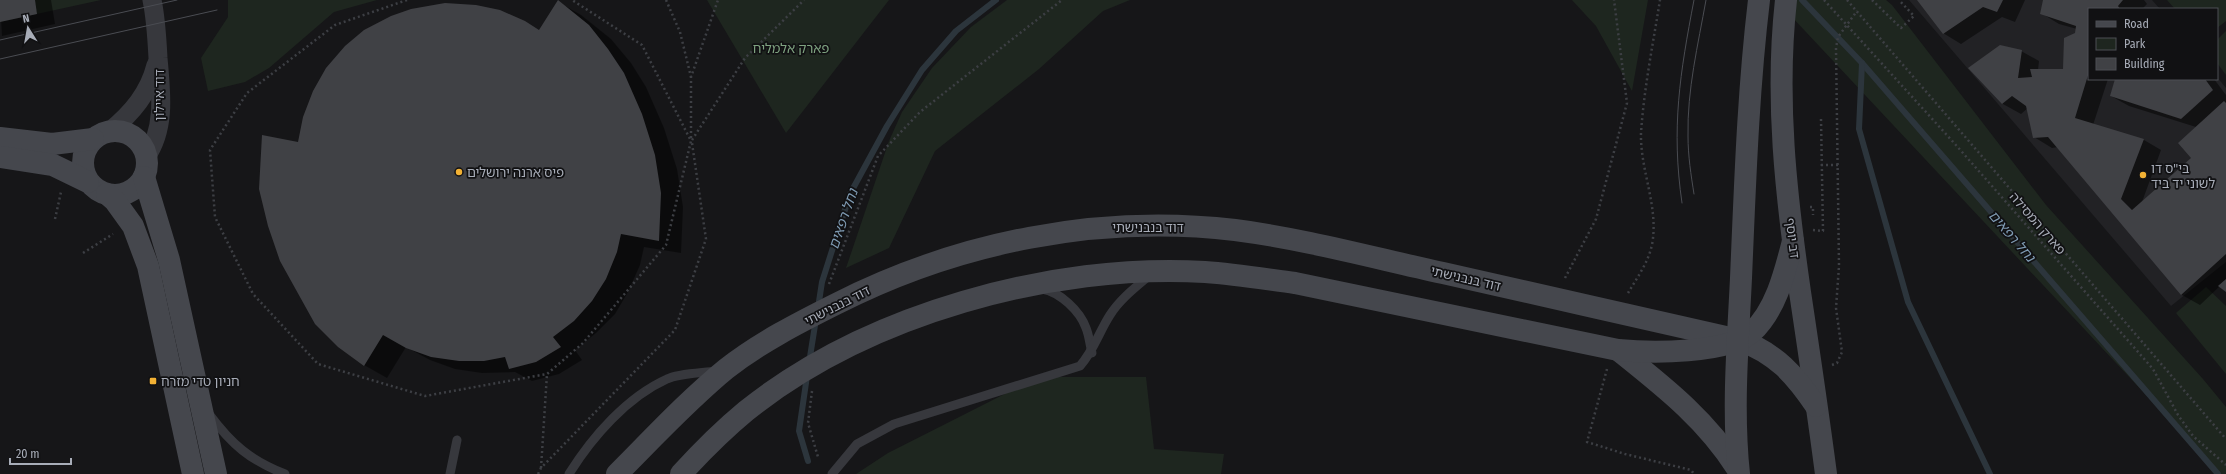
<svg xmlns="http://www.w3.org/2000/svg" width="2226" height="474" font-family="'Fira Sans Condensed','Noto Sans Hebrew',sans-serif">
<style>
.built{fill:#222225}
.green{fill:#1e261f}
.shadow{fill:#0007}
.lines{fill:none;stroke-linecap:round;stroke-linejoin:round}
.stream{stroke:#2c353c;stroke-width:6}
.building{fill:#404145}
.path{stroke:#3d3f44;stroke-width:2.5;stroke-dasharray:2 3;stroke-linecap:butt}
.lane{stroke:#37383d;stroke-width:9}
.street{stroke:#37383d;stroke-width:19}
.secondary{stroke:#45474d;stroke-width:22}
.tram{stroke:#4a4c52;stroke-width:1}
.poi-dot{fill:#f2b134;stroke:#111113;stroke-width:1.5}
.labels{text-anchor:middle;stroke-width:3.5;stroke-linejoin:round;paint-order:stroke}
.park-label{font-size:13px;fill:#7fa381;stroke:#111113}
.street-label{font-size:13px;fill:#a8adb8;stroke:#111113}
.poi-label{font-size:13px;fill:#a8adb8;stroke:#111113;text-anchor:start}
.water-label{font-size:14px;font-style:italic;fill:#7f9bb3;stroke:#111113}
</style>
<rect width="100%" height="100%" fill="#161618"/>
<!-- built -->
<path class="built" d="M1909,0H2152L2160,9H2089V79H2217V77L2226,88V262L2171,306Z"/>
<!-- green -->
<g class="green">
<path d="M0,0H101L0,22Z"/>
<path d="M228,0H377L334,12L269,68L245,82L208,91L201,58L228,17Z"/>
<path d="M707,0H889L786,133Z"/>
<path d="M1007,0H1130L1103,11L1039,69L935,151L889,248L846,268L889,141L902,112L932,68L971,27Z"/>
<path d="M1572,0H1648L1632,91L1596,26Z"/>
<path d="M1793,0H1886L1892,5L2046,205L2203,379L2226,407V474H2220L1791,16Z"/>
<path d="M2167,0H2226V21L2217,28V9H2175Z"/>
<path d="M2226,31V75L2217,63V40Z"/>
<path d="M2206,287L2226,306V374L2176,313Z"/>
<path d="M1038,377H1146L1154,449L1224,454L1221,474H856L888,453Z"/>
</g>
<!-- shadow -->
<g class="shadow">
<path d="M0,0H51L55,24L2,36Z"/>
<path d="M1918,0H2025L2015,22L2002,17L1961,44L1943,33Z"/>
<path d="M2044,0H2144L2147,4L2142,9H2089V79H2108L2093,125L2144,140L2161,150L2142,202L2193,158L2196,127L2129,106L2111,96L2116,79H2214L2226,95V290L2220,286L2200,305L2182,295L2058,147L2052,148L2034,137L2028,108L2021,114L2003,104L1970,69L2021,51L2039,61L2038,70H2064L2077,29L2059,24L2041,13Z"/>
<path d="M558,2L581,15L611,39L631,63L646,87L664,128L677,169L683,207L681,253L644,247L640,265L628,292L615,314L596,333L575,350L582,360L559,374L532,381L515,372L482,373L455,369L430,360L406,347L387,378L364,365L540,31Z"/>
</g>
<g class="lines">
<!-- stream -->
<g class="stream">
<path d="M1802,0L1862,63L2218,474"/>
<path d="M1862,63L1859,129L1908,302L1990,474"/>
<path d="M818,308L822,282L850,194L887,126L922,70L956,31L996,0"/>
<path d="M809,363L816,319"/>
<path d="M807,376L799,431L808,461"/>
</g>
</g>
<!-- building -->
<g class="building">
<path d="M0,0H35L37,14L0,22Z"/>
<path d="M558,0L589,25L608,49L624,73L642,114L655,155L661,193L659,241L621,234L617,252L606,279L592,301L574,321L553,337L561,347L536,362L509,369L505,357L484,361H459L431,357L406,348L383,335L364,366L338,347L315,324L280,261L268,226L259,189L262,135L298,142L303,117L313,91L326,68L345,46L364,30L391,16L411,9L445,3L476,5L500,10L525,21L539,30Z"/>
<path d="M1917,0H2003L1997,12L1983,7L1943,34Z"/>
<path d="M2043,0H2123L2118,6L2120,9H2089V72L2075,118L2144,139L2121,199L2132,210L2191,158L2178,143L2224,101L2226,103V254L2181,295L2048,137L2033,138L2026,106L2012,96L2002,104L1968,68L2000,45L2022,50L2018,78L2032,77L2030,69H2063L2064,38L2075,33L2076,26L2040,14Z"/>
<path d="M2115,79H2205L2213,90L2181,119L2110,96Z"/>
<path d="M2226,279V292L2218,286Z"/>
</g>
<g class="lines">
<!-- path -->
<g class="path">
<path d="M407,0L335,25L247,93L210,150L215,217L253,294L318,364L425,396L547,374L583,343L666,245L691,141L642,45L572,0"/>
<path d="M666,0L680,32L691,77"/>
<path d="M1824,0L1955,144L2153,369L2178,415L2193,436L2226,465"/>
<path d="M1847,0L2226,439"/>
<path d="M1872,0L1901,28L1914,16L1899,0"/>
<path d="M691,138V77L718,0"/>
<path d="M692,140L745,58L804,0"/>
<path d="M1821,165H1838"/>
<path d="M1810,207H1813V215"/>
<path d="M55,219L61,192"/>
<path d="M1813,230L1823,231L1821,119"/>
<path d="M83,253L113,234"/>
<path d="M1565,278L1596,219L1627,103L1614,0"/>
<path d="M829,284L878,156L920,112L1062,0"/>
<path d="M1628,293C1638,276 1651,259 1653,238C1657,203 1640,168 1641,133C1644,88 1653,44 1660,0"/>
<path d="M1832,365L1837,363L1842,352L1836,308L1839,266L1836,48L1838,37L1857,11"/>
<path d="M1607,369L1587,442L1625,454L1691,470L1694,474"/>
<path d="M812,391L808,423L818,457"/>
<path d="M541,468L547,374"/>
<path d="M538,474L541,468L675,330L706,239L692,143"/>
</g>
<!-- lane -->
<g class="lane">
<path d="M1042,289C1060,292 1080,311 1086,328C1089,335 1090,345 1092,353"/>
<path d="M209,414C232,445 250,460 285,474"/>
<path d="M450,474L457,440"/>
<path d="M569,474C592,437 627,397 667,379C679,373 703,373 716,371"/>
<path d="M832,474L857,444L894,424L1080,366C1094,350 1099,332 1110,315C1120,299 1136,287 1150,275"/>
</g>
<!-- street -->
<g class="street">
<path d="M110,131C132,113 149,93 156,65"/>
<path d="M146,157C166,128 161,92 158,58C157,39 156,19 152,0"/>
</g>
<!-- secondary -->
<g class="secondary">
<path d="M1786,0C1775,98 1786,195 1800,292C1809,352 1818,413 1826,474"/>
<circle cx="115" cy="163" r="32"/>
<path d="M0,138L52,144L93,139"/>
<path d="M0,157L53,165L88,182"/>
<path d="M144,177L169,260L216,474"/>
<path d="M107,194L115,201L133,226L148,266L193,474"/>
<path d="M1618,350C1663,386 1707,420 1738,470"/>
<path d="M617,474C652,439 688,400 726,369C759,343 798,323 836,304C958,242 1098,214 1235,230C1305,239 1374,258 1443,273C1542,295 1640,318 1739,340C1776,353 1795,375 1816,406"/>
<path d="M681,474C701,452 723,430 746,411C867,314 1052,263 1205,272C1235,274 1265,279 1295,283L1618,350C1651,353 1727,354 1752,332C1776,310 1785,272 1793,241"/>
<path d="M1739,474C1732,409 1738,342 1741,278C1745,185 1748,92 1759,0"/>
</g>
<!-- tram -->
<g class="tram">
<path d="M0,40L177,0"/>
<path d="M0,59L217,10"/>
<path d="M1694,194C1691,175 1688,156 1688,136C1687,90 1698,45 1706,0"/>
<path d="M1682,203C1671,128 1680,73 1694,0"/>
</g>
</g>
<!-- markers -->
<g class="poi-dot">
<circle cx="459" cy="172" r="4"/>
<circle cx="2143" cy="175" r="4"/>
<rect x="149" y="377" width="8" height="8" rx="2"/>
</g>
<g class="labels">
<!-- park labels -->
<g class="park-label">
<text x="791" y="53">פארק אלמליח</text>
</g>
<!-- street labels -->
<g class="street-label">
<text transform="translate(159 95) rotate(-90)" y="5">דוד איילון</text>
<text transform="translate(2038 223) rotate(49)" y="5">פארק המסילה</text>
<text x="1148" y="232">דוד בנבנישתי</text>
<text transform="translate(1793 238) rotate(83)" y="5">דב יוסף</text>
<text transform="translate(1466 278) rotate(13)" y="5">דוד בנבנישתי</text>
<text transform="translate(837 305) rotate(-27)" y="5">דוד בנבנישתי</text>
</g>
<!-- poi labels -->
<g class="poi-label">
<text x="2151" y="173">בי"ס דו<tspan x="2151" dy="15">לשוני יד ביד</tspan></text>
<text x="467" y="177">פיס ארנה ירושלים</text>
<text x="161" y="386">חניון טדי מזרח</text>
</g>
<!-- water labels -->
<g class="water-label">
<text transform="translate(843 219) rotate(-71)" y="5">נחל רפאים</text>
<text transform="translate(2012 236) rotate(49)" y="5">נחל רפאים</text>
</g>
</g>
<!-- legend -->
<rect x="2088" y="8" width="130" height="72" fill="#111113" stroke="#4d4f55"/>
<rect x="2096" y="21" width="20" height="6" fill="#45474d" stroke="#4d4f55"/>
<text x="2124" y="28" font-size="12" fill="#a8adb8">Road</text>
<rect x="2096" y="38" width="20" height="12" fill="#1e261f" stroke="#4d4f55"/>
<text x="2124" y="48" font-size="12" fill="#a8adb8">Park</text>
<rect x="2096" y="58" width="20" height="12" fill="#404145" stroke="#4d4f55"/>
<text x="2124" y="68" font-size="12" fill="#a8adb8">Building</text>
<!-- north arrow -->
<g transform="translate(28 28) rotate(349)" stroke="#111113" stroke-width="3" paint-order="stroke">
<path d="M0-3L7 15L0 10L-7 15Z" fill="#a8adb8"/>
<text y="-6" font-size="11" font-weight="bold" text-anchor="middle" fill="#a8adb8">N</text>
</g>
<!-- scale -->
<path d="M10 458v6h61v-6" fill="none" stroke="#a8adb8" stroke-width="2"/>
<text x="16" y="458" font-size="12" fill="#a8adb8" stroke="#111113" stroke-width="3" paint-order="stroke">20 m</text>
</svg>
